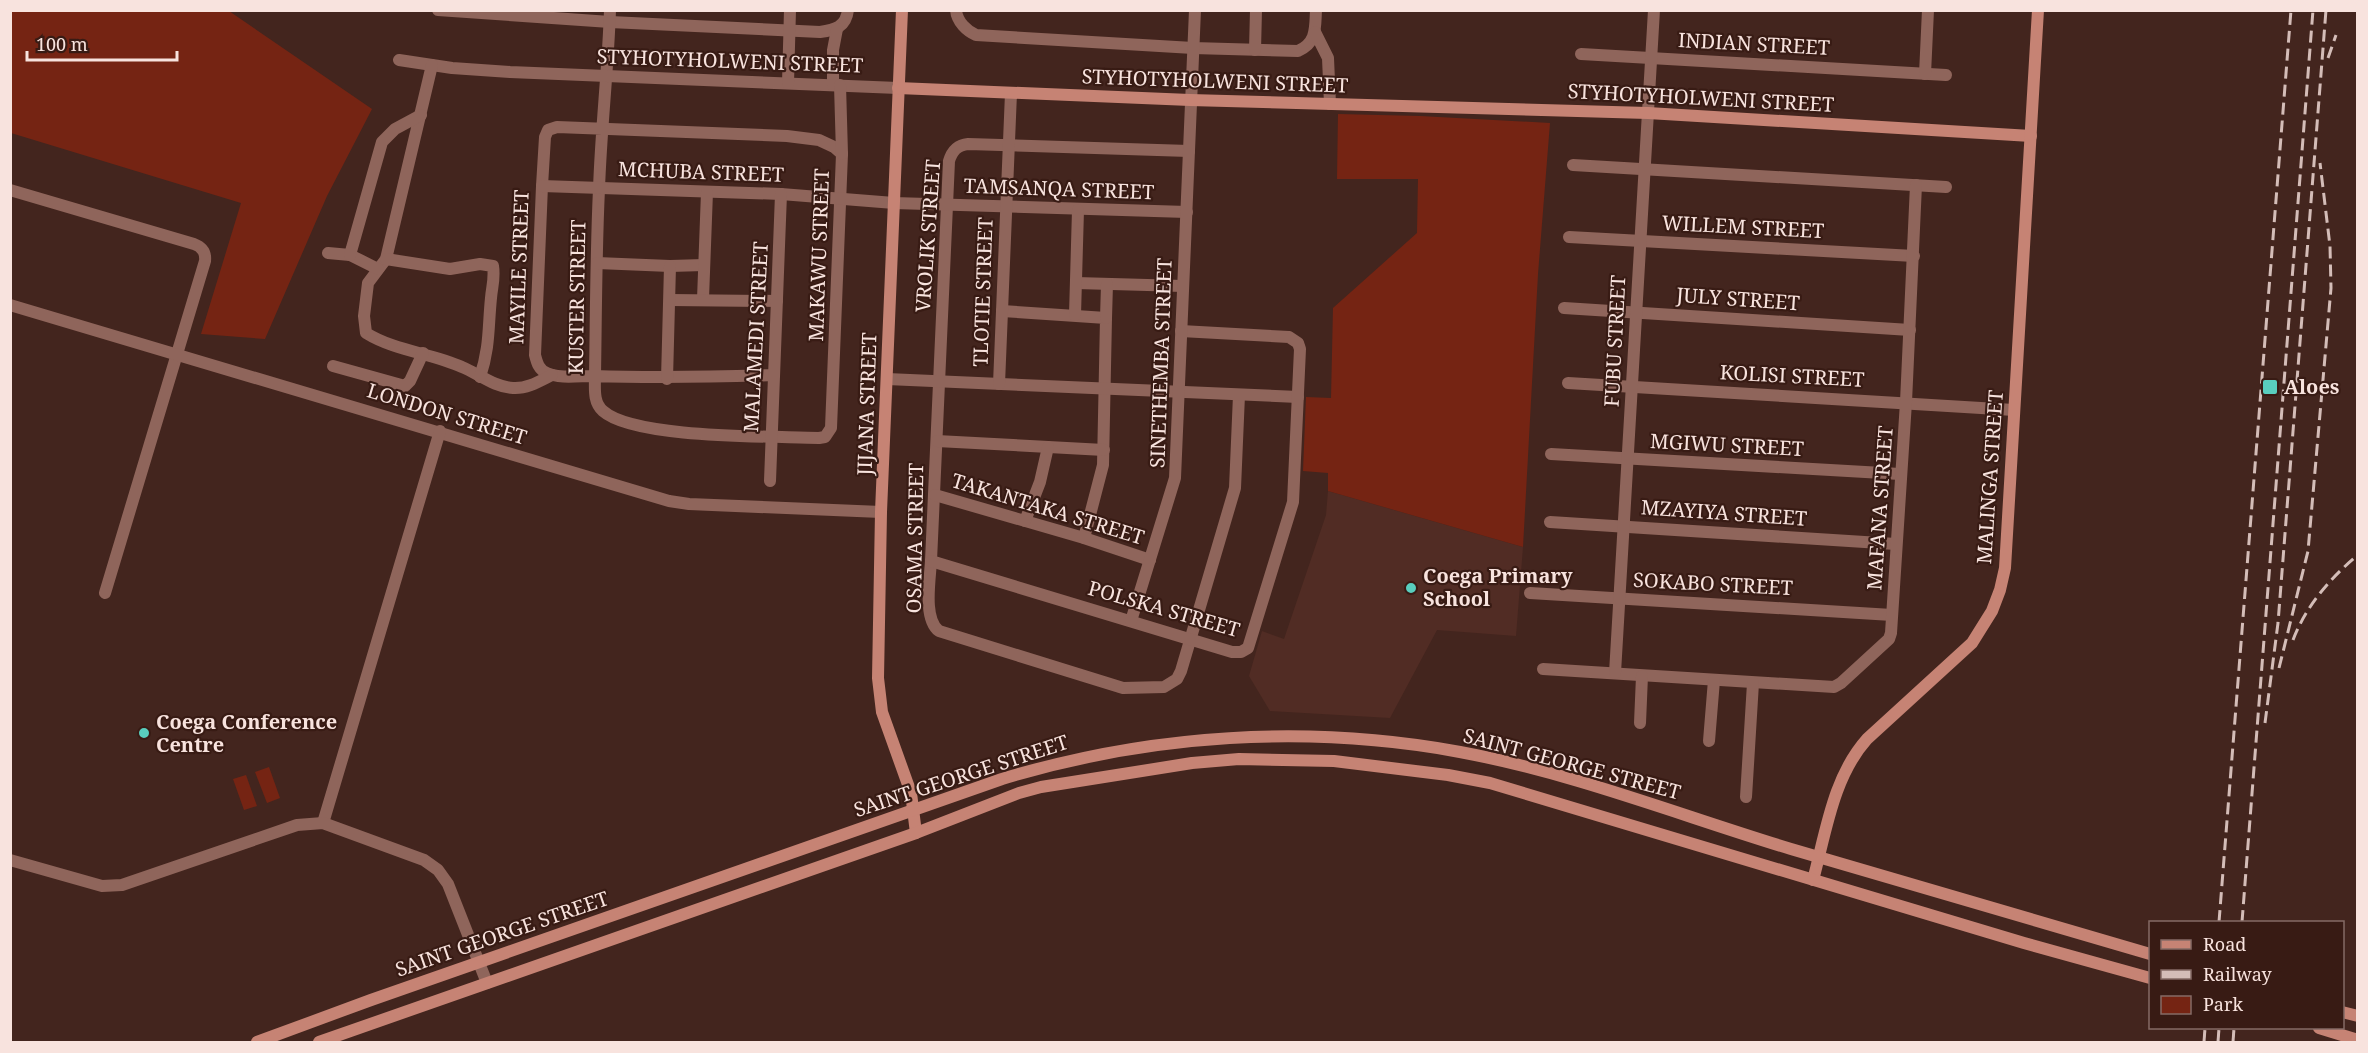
<svg xmlns="http://www.w3.org/2000/svg" width="2368" height="1053" font-family="'Noto Serif',serif">
<style>
.built{fill:#512c24}
.green{fill:#752413}
.lines{fill:none;stroke-linecap:round;stroke-linejoin:round}
.street{stroke:#8f655b;stroke-width:12}
.secondary{stroke:#c68374;stroke-width:12}
.rail{stroke:#d4bdb8;stroke-width:3;stroke-dasharray:12 6;stroke-linecap:butt}
.poi-dot{fill:#59cebe;stroke:#381b14;stroke-width:2}
.labels{text-anchor:middle;stroke-width:4.5;stroke-linejoin:round;paint-order:stroke}
.street-label{font-size:20px;fill:#f8e3de;stroke:#381b14}
.poi-label{font-size:20px;font-weight:bold;fill:#f8e3de;stroke:#381b14;text-anchor:start}
</style>
<rect width="100%" height="100%" fill="#43251e"/>
<!-- built -->
<path class="built" d="M1328,491L1523,547L1516,636L1437,630L1390,718L1270,711L1249,676L1262,631L1284,639L1326,515Z"/>
<!-- green -->
<g class="green">
<path d="M10,11H229L372,109L327,196L265,339L201,334L241,203L11,133Z"/>
<path d="M1338,114L1420,116L1550,123L1538,274L1523,547L1328,491V473L1303,471L1306,397L1331,398L1333,308L1417,233L1418,179H1337Z"/>
<path d="M269,767L280,798L267,803L255,772Z"/>
<path d="M246,775L257,806L244,810L233,779Z"/>
</g>
<g class="lines">
<!-- street -->
<g class="street">
<path d="M438,10L610,22L820,32C835,30 846,27 848,10"/>
<path d="M610,10C608,70 601,129 599,189C596,251 596,314 595,376C595,389 593,402 603,411C634,439 774,436 819,438L825,437L831,428L842,154L834,147L819,140L787,136L557,127L548,130L545,137L542,186L535,355C537,363 539,370 547,373C559,379 579,376 593,376C654,378 713,377 774,375"/>
<path d="M956,10C957,22 967,31 976,35L1193,48L1298,51C1317,43 1315,28 1316,10"/>
<path d="M1315,32L1328,58L1330,104"/>
<path d="M1255,50L1256,10"/>
<path d="M1581,54L1946,75"/>
<path d="M399,60L452,68L510,72L898,88"/>
<path d="M432,65L386,259L368,283L364,316L366,333C395,351 431,353 462,367C479,374 494,387 513,388C527,389 540,381 552,375"/>
<path d="M1925,74L1928,10"/>
<path d="M788,83L790,10"/>
<path d="M833,85V50L837,29"/>
<path d="M840,85L842,154"/>
<path d="M1189,151L968,144C957,145 952,151 949,161L931,561C930,580 923,619 939,631L1123,688L1164,687L1177,679L1181,671L1235,488L1239,395"/>
<path d="M1573,165L1946,187"/>
<path d="M542,186L781,194L894,203L1187,212"/>
<path d="M10,190L194,244C202,247 206,252 205,261L105,593"/>
<path d="M1569,237L1914,256"/>
<path d="M328,253L350,255L378,269"/>
<path d="M350,255L382,142L395,129L421,115"/>
<path d="M386,259L450,269L480,264L493,266C495,278 492,286 491,298C488,327 490,347 480,377"/>
<path d="M597,263L670,266L704,265"/>
<path d="M1076,283L1183,286"/>
<path d="M703,299L707,192"/>
<path d="M670,300L777,301"/>
<path d="M10,305L669,501L689,504L881,512"/>
<path d="M1564,308L1910,330"/>
<path d="M1002,311L1106,318L1103,465L1084,538"/>
<path d="M1075,315L1078,210"/>
<path d="M1106,318L1107,284"/>
<path d="M333,366L405,386L410,381L423,353"/>
<path d="M667,379L670,266"/>
<path d="M887,379L1298,397"/>
<path d="M1568,383L2014,410"/>
<path d="M999,384L1011,93"/>
<path d="M937,441L1104,450"/>
<path d="M1551,454L1900,474"/>
<path d="M770,481L781,194"/>
<path d="M935,495L1084,538L1150,560"/>
<path d="M1025,521L1040,482L1048,447"/>
<path d="M1550,522L1896,544"/>
<path d="M931,561L1232,652H1241L1248,648L1293,502L1300,349L1298,343L1289,337L1181,331"/>
<path d="M1530,593L1892,615"/>
<path d="M1131,621L1175,478L1195,10"/>
<path d="M1543,669L1834,687L1841,683L1889,639L1891,633L1906,402L1916,185"/>
<path d="M1615,673L1654,10"/>
<path d="M1640,723L1642,676"/>
<path d="M1709,741L1714,680"/>
<path d="M1746,797L1753,683"/>
<path d="M323,823L440,431"/>
<path d="M10,860L102,886L122,885L297,825L323,823L424,860L438,870L448,884L487,983"/>
</g>
<!-- secondary -->
<g class="secondary">
<path d="M902,10L881,512L878,678L882,712L911,793L916,833"/>
<path d="M898,88L1190,100L1648,113L2031,136"/>
<path d="M1813,880C1826,832 1833,777 1867,739L1972,643L1992,611L2000,590L2005,568L2038,10"/>
<path d="M2342,1012L2358,1016"/>
<path d="M2319,1028L2358,1040"/>
<path d="M257,1042L371,1000L1002,779C1150,734 1308,724 1460,752C1573,773 1682,816 1791,849C1911,885 2031,919 2150,954"/>
<path d="M319,1042L916,833L1019,793L1041,787L1192,763L1239,759L1334,761L1448,775L1490,783L2024,943L2150,978"/>
</g>
<!-- rail -->
<g class="rail">
<path d="M2328,58L2336,35"/>
<path d="M2293,640C2306,606 2330,578 2358,555"/>
<path d="M2279,668L2308,551L2331,288L2330,246L2320,163"/>
<path d="M2265,723L2278,623L2326,10"/>
<path d="M2219,922L2291,10"/>
<path d="M2242,922L2313,10"/>
<path d="M2204,1042L2205,1028"/>
<path d="M2218,1042L2219,1028"/>
<path d="M2233,1042L2234,1028"/>
</g>
</g>
<!-- markers -->
<g class="poi-dot">
<rect x="2262" y="379" width="16" height="16" rx="3"/>
<circle cx="1411" cy="588" r="6"/>
<circle cx="144" cy="733" r="6"/>
</g>
<g class="labels">
<!-- street labels -->
<g class="street-label">
<text transform="translate(1754 44) rotate(3)" y="7">INDIAN STREET</text>
<text transform="translate(730 61) rotate(2)" y="7">STYHOTYHOLWENI STREET</text>
<text transform="translate(1215 81) rotate(2)" y="7">STYHOTYHOLWENI STREET</text>
<text transform="translate(1701 98) rotate(3)" y="7">STYHOTYHOLWENI STREET</text>
<text transform="translate(701 172) rotate(2)" y="7">MCHUBA STREET</text>
<text transform="translate(1059 189) rotate(2)" y="7">TAMSANQA STREET</text>
<text transform="translate(1743 227) rotate(3)" y="7">WILLEM STREET</text>
<text transform="translate(928 236) rotate(-86)" y="7">VROLIK STREET</text>
<text transform="translate(819 255) rotate(-88)" y="7">MAKAWU STREET</text>
<text transform="translate(519 267) rotate(-88)" y="7">MAYILE STREET</text>
<text transform="translate(983 292) rotate(-88)" y="7">TLOTIE STREET</text>
<text transform="translate(577 297) rotate(-89)" y="7">KUSTER STREET</text>
<text transform="translate(1738 299) rotate(4)" y="7">JULY STREET</text>
<text transform="translate(756 337) rotate(-87)" y="7">MALAMEDI STREET</text>
<text transform="translate(1615 341) rotate(-87)" y="7">FUBU STREET</text>
<text transform="translate(1161 363) rotate(-88)" y="7">SINETHEMBA STREET</text>
<text transform="translate(1792 376) rotate(3)" y="7">KOLISI STREET</text>
<text transform="translate(867 404) rotate(-88)" y="7">JIJANA STREET</text>
<text transform="translate(447 414) rotate(17)" y="7">LONDON STREET</text>
<text transform="translate(1727 445) rotate(3)" y="7">MGIWU STREET</text>
<text transform="translate(1990 477) rotate(-86)" y="7">MALINGA STREET</text>
<text transform="translate(1880 508) rotate(-86)" y="7">MAFANA STREET</text>
<text transform="translate(1048 509) rotate(17)" y="7">TAKANTAKA STREET</text>
<text transform="translate(1724 513) rotate(4)" y="7">MZAYIYA STREET</text>
<text transform="translate(915 538) rotate(-89)" y="7">OSAMA STREET</text>
<text transform="translate(1713 584) rotate(3)" y="7">SOKABO STREET</text>
<text transform="translate(1164 609) rotate(16)" y="7">POLSKA STREET</text>
<text transform="translate(1572 764) rotate(15)" y="7">SAINT GEORGE STREET</text>
<text transform="translate(961 776) rotate(-18)" y="7">SAINT GEORGE STREET</text>
<text transform="translate(502 934) rotate(-19)" y="7">SAINT GEORGE STREET</text>
</g>
<!-- poi labels -->
<g class="poi-label">
<text x="2284" y="394">Aloes</text>
<text x="1423" y="583">Coega Primary<tspan x="1423" dy="23">School</tspan></text>
<text x="156" y="729">Coega Conference<tspan x="156" dy="23">Centre</tspan></text>
</g>
</g>
<!-- border -->
<rect width="2368" height="1053" fill="none" stroke="#f8e3de" stroke-width="24"/>
<!-- legend -->
<rect x="2149" y="921" width="195" height="108" fill="#381b14" stroke="#856b65" stroke-width="1.5"/>
<rect x="2161" y="940" width="30" height="9" fill="#c68374" stroke="#856b65" stroke-width="1.5"/>
<text x="2203" y="951" font-size="18" fill="#f8e3de">Road</text>
<rect x="2161" y="970" width="30" height="9" fill="#d4bdb8" stroke="#856b65" stroke-width="1.5"/>
<text x="2203" y="981" font-size="18" fill="#f8e3de">Railway</text>
<rect x="2161" y="996" width="30" height="18" fill="#752413" stroke="#856b65" stroke-width="1.5"/>
<text x="2203" y="1011" font-size="18" fill="#f8e3de">Park</text>
<!-- scale -->
<path d="M27 51v9h150v-9" fill="none" stroke="#f8e3de" stroke-width="3"/>
<text x="36" y="51" font-size="18" fill="#f8e3de" stroke="#381b14" stroke-width="4.5" paint-order="stroke">100 m</text>
</svg>
